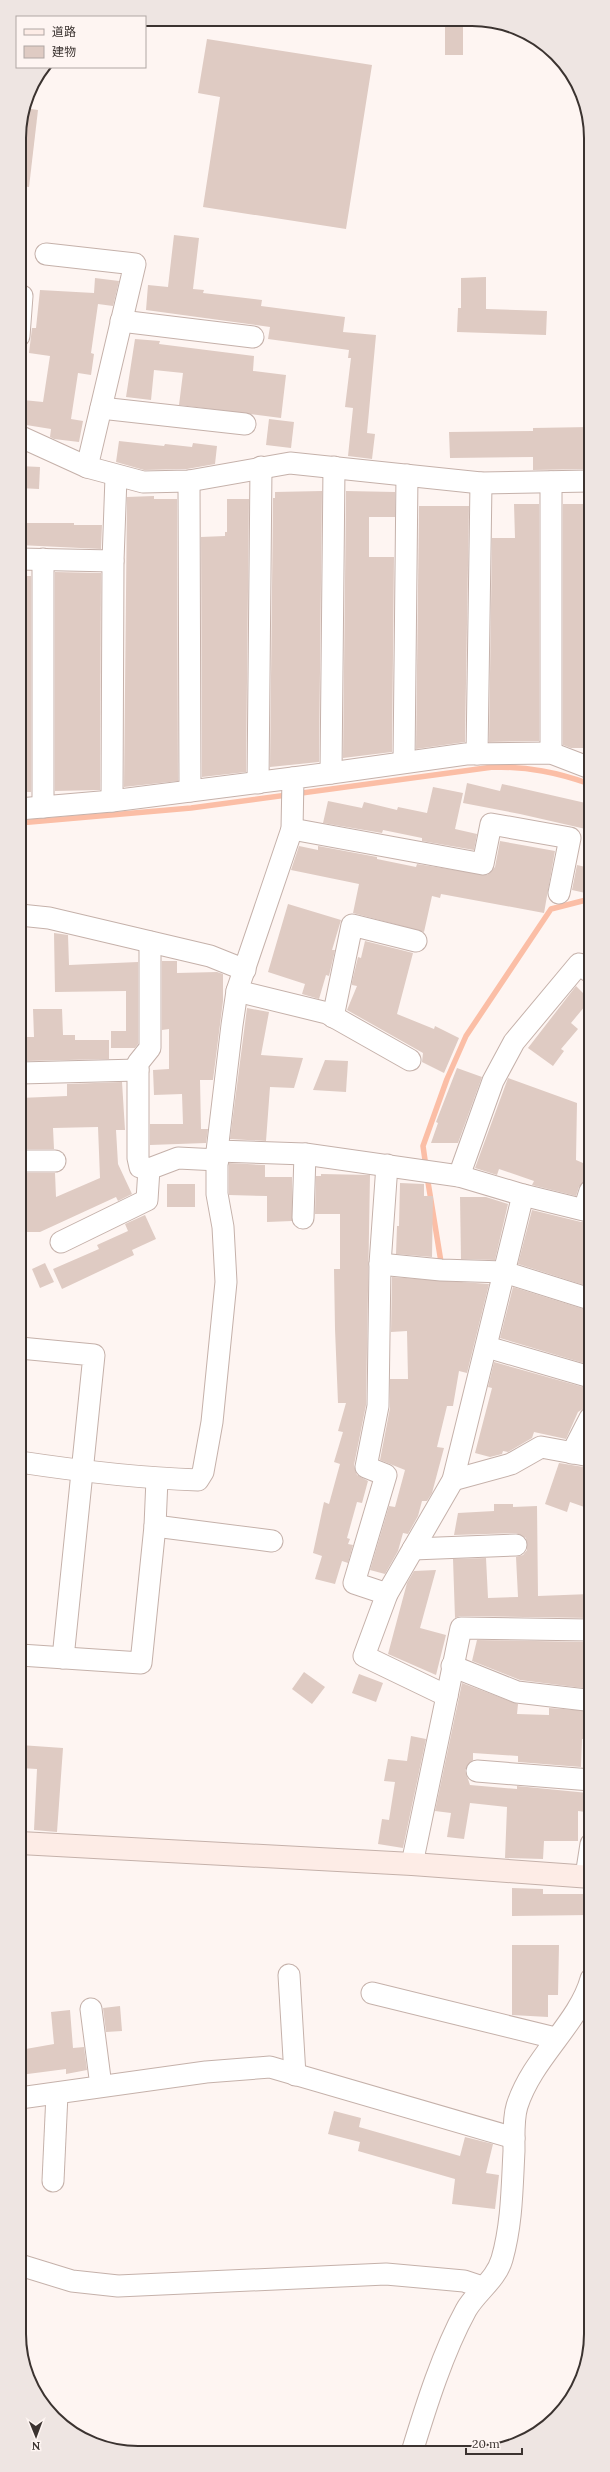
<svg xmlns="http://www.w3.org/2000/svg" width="610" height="2472" font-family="Lora,'Noto Sans JP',serif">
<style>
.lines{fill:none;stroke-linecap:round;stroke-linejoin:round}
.stream{stroke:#fbbea6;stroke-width:5.5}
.building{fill:#dfcbc3}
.street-casing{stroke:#c5b1aa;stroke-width:23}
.secondary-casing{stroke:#c5b1aa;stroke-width:24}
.street{stroke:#fff;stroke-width:21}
.secondary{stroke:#fdece6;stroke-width:22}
.rim{fill:none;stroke:#3b3330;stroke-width:2}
</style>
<rect width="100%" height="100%" fill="#fef5f2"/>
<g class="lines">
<!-- stream -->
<g class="stream">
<path d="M19,823L191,808L493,767C529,767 556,772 590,784"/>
<path d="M426,1167L423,1146L447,1079L466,1036L551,909L590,899"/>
<path d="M427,1176L441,1262"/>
</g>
</g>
<!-- building -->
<g class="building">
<rect x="445" y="21" width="18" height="34"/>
<path d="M207,39L372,65L346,229L203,207L220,97L198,93Z"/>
<path d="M24,108L38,110L29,187L19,186V130Z"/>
<path d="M174,235L199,238L193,289L204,290L203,293L262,300L261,306L345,317L343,332L376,335L367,433L375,434L372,459L348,456L353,408L345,407L351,358H348L349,350L268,339L270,327L146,310L148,285L168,287Z"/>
<path d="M486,277V309L547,311L546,335L457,332L458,308H461V278Z"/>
<path d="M95,278L119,281L113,306L98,304L91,353L94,354L91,375L78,373L71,419L83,421L79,442L54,439L50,437L51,429L20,424L23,400L43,402L50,356L29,353L32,328H36L40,290L94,293Z"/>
<path d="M135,339L160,341L159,344L254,356L253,371L286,375L281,418L179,405L183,373L154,370L151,400L126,397Z"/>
<path d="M269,419L294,422L291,448L266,445Z"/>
<path d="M590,427V469L533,470V457L450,458L449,432L533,431V428Z"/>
<path d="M119,441L164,446L165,444L192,447L193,443L217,446L215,464L187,469L144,470L116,462Z"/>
<path d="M19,466L40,467L39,489L19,488Z"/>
<path d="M322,491L319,762L270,767L273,498H275V492Z"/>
<path d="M346,491L395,492V517H369V557H394L392,752L343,758Z"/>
<path d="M154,496V499H177L178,781L124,787L127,497Z"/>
<path d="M227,499H249L246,772L202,777L201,537L225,536V532H227Z"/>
<path d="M514,504H539V741L489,742L492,538H515Z"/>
<path d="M563,504H590V748H571L563,745Z"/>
<path d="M419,506H469L465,742L416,749Z"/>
<path d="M19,523H74V525H102L101,549L19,545Z"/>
<path d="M55,572L101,573L100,790L55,791Z"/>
<rect x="19" y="576" width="12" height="216"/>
<path d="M467,783L500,791L502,784L590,804V830L520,814L463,803Z"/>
<path d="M433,787L463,793L455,829L477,834L474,850L422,841V838L383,830L382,833L323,823L328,801L362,808L364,802L397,810L398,807L427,813Z"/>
<path d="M500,841L555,851L544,913L441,894L440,898L432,896L424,932L353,913L359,884L291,870L299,846L318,850V846L377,857V859L416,867L417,864L487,875L495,867Z"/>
<path d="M577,865L590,868V894L572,890Z"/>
<path d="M288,904L341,920L332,950H335L329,976L326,975L319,999L302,994L305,984L268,972Z"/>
<path d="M54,933L68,935L69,965L138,962V1044L135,1048H111V1031H126V991L55,992Z"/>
<path d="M365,941L413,953L397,1014L434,1029L435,1026L459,1038L444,1073L422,1062L423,1053L347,1010L357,986L352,985V982L358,957L361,958Z"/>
<path d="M162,961H177V973L217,972L223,974V1001L213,1080H200L201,1129H208L206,1143L150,1145V1124H183L182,1094L154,1095L153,1070L169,1069V1029L162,1030Z"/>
<path d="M576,986L590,1000L571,1023L578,1029L561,1049L564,1051L553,1066L528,1048Z"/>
<path d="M247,1008L269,1012L261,1055L303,1058L294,1088L270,1087L266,1141L230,1139Z"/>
<path d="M33,1009H62L63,1035H75V1040H109V1059L27,1061L26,1037H34Z"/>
<path d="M325,1060L348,1061L346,1092L313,1090Z"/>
<path d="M457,1068L482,1077L458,1143H431L438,1123L436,1122Z"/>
<path d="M508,1078L577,1103L576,1160L590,1166L586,1180L579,1187L576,1196L532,1185L534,1181L499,1169L497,1175L475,1168Z"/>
<path d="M122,1082L125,1130H116L118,1164L132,1194L118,1201L116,1197L40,1232H20V1173H55L56,1197L100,1178L98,1127L53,1128L54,1149H20V1098L67,1096V1084Z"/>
<path d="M229,1163L265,1165V1177H292V1221L267,1222V1196L229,1195Z"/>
<path d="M321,1174L370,1175L366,1405L354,1465L357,1475L368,1481L362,1503L357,1502L347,1538L350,1539L348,1544L353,1545L348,1563L342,1561L335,1584L315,1579L322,1556L313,1553L324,1502L329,1504L340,1464L334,1462L343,1432L338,1431L346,1403H338L335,1329L334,1269H340V1214H315L316,1176H321Z"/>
<path d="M400,1183L424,1184V1196H433L432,1257L396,1254L397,1226H399Z"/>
<rect x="167" y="1184" width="28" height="23"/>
<path d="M460,1197H486L508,1204L495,1260L461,1259Z"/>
<path d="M532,1210L581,1222L590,1220V1287L518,1264Z"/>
<path d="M145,1215L156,1239L132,1250L134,1255L62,1289L53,1269L99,1249L97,1245L128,1231L125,1224Z"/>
<path d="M45,1263L54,1282L40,1288L32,1269Z"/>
<path d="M392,1277L489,1284L467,1373L459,1371L453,1406H447L437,1447L444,1448L432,1493L427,1501H422L418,1516L408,1534L403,1533L398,1551L385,1574L370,1570L389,1506L395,1507L405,1470L380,1460L390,1408V1379H408L407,1331L391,1332Z"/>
<path d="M513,1287L590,1311V1365L500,1338Z"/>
<path d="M494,1362L590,1389L586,1407L578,1412L566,1439L534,1432L532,1438L508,1452L503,1451L502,1454L490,1457L475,1453L492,1388L488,1387Z"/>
<path d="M559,1463L590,1468V1509L570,1502L567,1512L545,1504Z"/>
<path d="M494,1504H513V1507L537,1506L538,1596L590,1594V1618L461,1616L455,1618L453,1559L486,1558L488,1598L518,1597L516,1557L523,1555L527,1550L526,1538L516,1533L454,1535L458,1513L494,1511Z"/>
<path d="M436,1570L420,1628L446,1635L436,1675L388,1654L407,1583L414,1571Z"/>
<path d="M477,1640L590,1642L591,1689L520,1680L472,1661Z"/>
<path d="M304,1672L325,1687L312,1704L292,1689Z"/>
<path d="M359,1674L383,1683L376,1702L352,1693Z"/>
<path d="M462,1683L518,1704L517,1714L549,1715V1708L591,1711V1736L585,1735V1739H582L581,1767L518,1762V1756L473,1753V1760L465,1770L470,1785L517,1789V1786L588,1793L586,1812L578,1811V1841H544L543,1859L505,1858L507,1807L470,1803L464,1839L447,1837L451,1813L435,1811Z"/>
<path d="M411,1736L426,1739L403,1848L378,1844L382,1819L389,1820L395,1782L384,1781L388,1759L407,1761Z"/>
<path d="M20,1745L63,1748L57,1832L34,1830L37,1769L20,1768Z"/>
<path d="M512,1888L543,1889V1894H590V1915L512,1916Z"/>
<path d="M512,1945H559L558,1995H548V2017L512,2015Z"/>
<path d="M120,2006L122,2031L106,2032L103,2008Z"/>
<path d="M70,2010L73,2048L84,2047L87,2070L66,2074V2069L20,2075V2050L54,2044L51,2012Z"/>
<path d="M334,2111L361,2118L359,2127L460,2156L465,2137L493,2144L486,2173L499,2175L495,2209L452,2204L455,2179L358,2151L360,2142L328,2134Z"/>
</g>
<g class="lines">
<defs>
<g id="street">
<path d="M46,254L135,264L87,467"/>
<path d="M19,296H22L19,336"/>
<path d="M121,321L253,337"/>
<path d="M101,408L245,424"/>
<path d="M19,436L87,467L143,482L189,481L290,463L481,483L590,481"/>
<path d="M189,481L190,791"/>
<path d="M19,559L113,561L116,477"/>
<path d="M551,753V482"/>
<path d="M477,754L481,483"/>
<path d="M404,762L407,475"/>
<path d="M331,773L466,754L551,753L590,768"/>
<path d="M258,783L261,467"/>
<path d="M112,801L113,561"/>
<path d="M43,807V559"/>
<path d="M19,809L112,801L293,778"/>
<path d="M292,829L483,864L491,824L570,838L559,893"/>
<path d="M20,915L49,918L210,956L245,970"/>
<path d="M237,991L327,1013L410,1060"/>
<path d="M333,1017L352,925L416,941"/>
<path d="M20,1073L138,1070"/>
<path d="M217,1151L305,1154L459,1176L523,1195L584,1210L590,1191"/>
<path d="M20,1161H55"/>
<path d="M149,1169L140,1167L138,1158V1063L150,1048V942"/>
<path d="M459,1176L493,1081L514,1042L579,964L590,972"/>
<path d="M303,1218L305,1154"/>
<path d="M61,1242L147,1200L149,1169L178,1158L218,1160"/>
<path d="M380,1264L441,1270L504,1272L590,1299"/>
<path d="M487,1347L590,1377"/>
<path d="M20,1348L94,1355L63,1658"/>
<path d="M572,1453L590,1418"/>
<path d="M20,1462C79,1471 138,1478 198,1480L203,1472L212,1422L226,1282L223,1227L217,1194V1151L232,1025L237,991L292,829L293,778L331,773L334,467"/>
<path d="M453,1480L511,1464L541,1447L590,1456"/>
<path d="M155,1526L272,1541"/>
<path d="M413,1549L516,1545"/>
<path d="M387,1594L354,1583L386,1475L366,1467L378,1406L380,1264L387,1165"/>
<path d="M20,1655L141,1663L155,1526L157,1479"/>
<path d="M452,1666L517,1692L586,1700"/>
<path d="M447,1696L461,1628L590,1630"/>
<path d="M477,1771L591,1780"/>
<path d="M412,1864L447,1696L364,1656L387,1594L453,1480L523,1195"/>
<path d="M586,1876L591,1844"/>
<path d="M289,1975L295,2075"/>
<path d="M372,1993L555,2038"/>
<path d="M91,2009L101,2086"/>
<path d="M20,2098L206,2072L270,2067L514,2138"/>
<path d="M53,2181L57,2094"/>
<path d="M20,2265L72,2281L118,2286L386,2274L464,2281L482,2287"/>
<path d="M412,2452C426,2406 443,2352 466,2310C476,2292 496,2280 502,2259C512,2224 512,2188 514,2151C514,2137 513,2119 517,2106C532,2058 579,2023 591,1979"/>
</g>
<path id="secondary" d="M20,1843L412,1864L591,1877"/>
</defs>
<!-- street casing -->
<use href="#street" class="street-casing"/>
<!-- secondary casing -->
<use href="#secondary" class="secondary-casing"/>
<!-- street -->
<use href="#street" class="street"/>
<!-- secondary -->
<use href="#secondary" class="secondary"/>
</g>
<!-- crop -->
<path d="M0 0H610V2472H0ZM138 26H472A112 112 0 0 1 584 138V2334A112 112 0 0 1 472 2446H138A112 112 0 0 1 26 2334V138A112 112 0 0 1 138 26Z" fill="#eee5e2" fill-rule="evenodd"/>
<path class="rim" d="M138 26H472A112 112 0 0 1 584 138V2334A112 112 0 0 1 472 2446H138A112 112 0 0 1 26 2334V138A112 112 0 0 1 138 26Z"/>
<!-- legend -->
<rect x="16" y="16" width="130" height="52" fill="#fef5f2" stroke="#b0a7a4"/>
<rect x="24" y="29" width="20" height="6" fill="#fdece6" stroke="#b0a7a4"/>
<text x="52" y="36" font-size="12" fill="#3b3330">道路</text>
<rect x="24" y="46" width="20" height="12" fill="#dfcbc3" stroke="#b0a7a4"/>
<text x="52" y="56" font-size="12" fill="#3b3330">建物</text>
<!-- north arrow -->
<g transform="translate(36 2436) rotate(179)" stroke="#fef5f2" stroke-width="3" paint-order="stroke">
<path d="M0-3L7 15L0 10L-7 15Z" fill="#3b3330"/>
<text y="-6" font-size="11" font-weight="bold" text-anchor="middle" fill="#3b3330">N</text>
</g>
<!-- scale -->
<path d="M466 2448v6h56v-6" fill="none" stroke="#3b3330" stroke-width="2"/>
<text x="472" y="2448" font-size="12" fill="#3b3330" stroke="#fef5f2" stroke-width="3" paint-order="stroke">20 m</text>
</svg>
